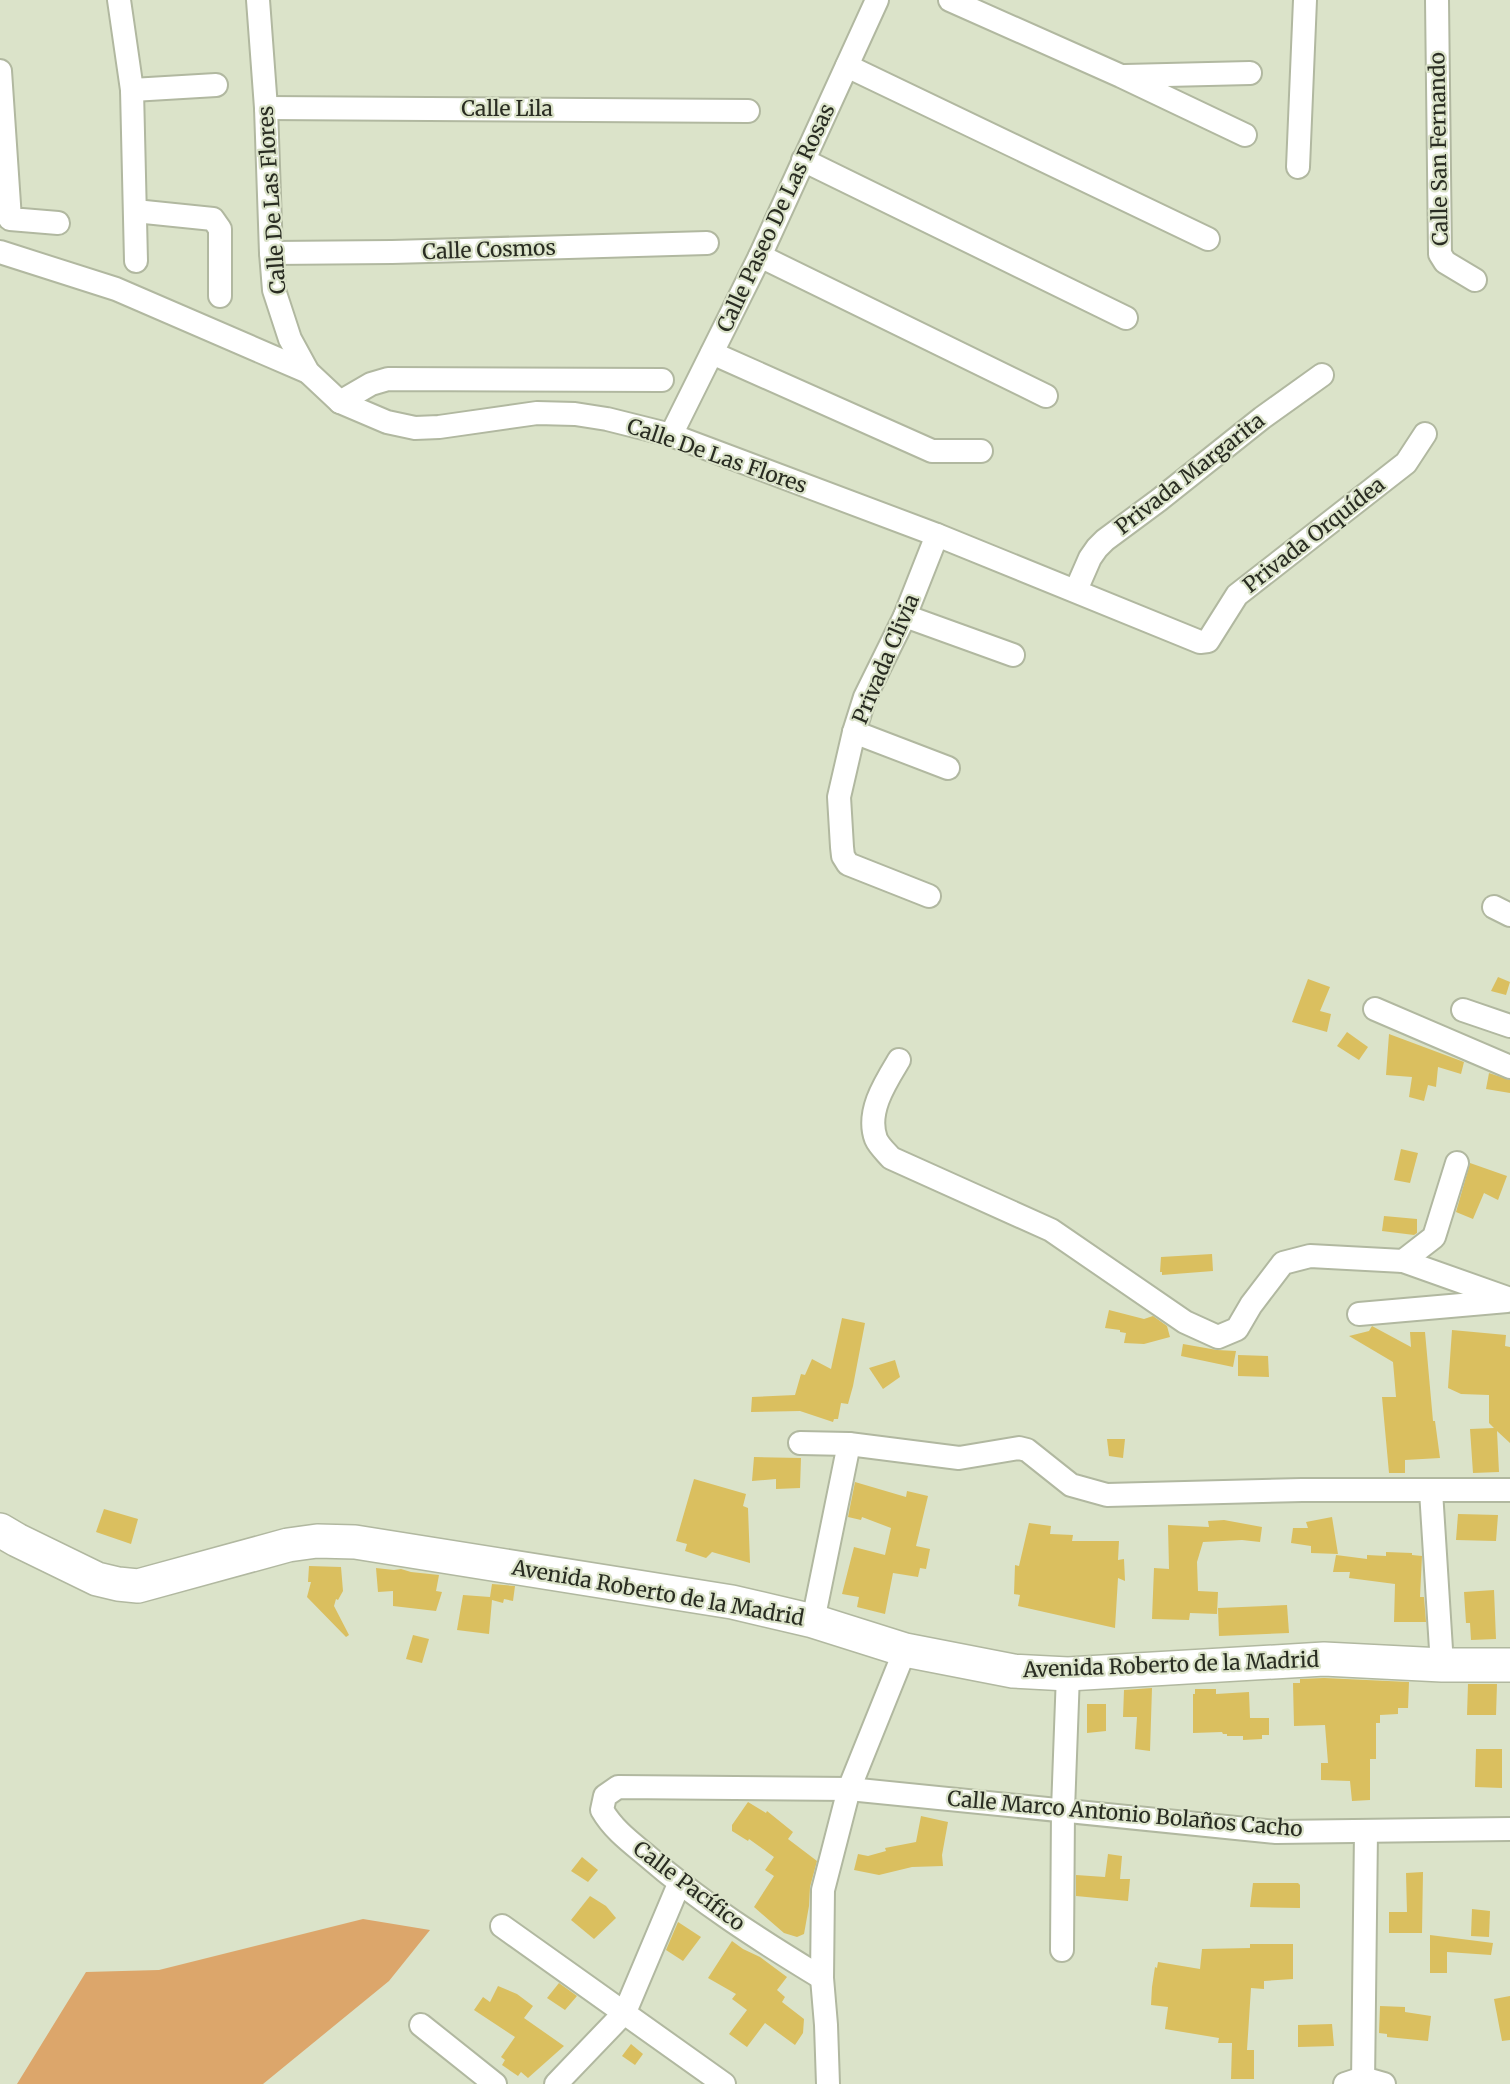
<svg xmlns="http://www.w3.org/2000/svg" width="1510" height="2084" font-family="Merriweather,serif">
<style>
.green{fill:#dca66b}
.building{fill:#dabf5f}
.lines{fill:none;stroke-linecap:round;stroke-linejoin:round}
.street-casing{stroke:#b1b8a0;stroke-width:26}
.primary-casing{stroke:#b1b8a0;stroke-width:36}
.street{stroke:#fff;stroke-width:22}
.primary{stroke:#fff;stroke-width:33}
.labels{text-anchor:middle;stroke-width:4.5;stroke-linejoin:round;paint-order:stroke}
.street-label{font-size:21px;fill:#292c22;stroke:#dbe3c9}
</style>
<rect width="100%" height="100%" fill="#dbe3c9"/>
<!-- green -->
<path class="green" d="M363,1919L430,1930L389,1981L263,2084H17L86,1972L159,1970Z"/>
<!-- building -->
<g class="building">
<path d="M1498,977L1510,982L1506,995L1491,991Z"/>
<path d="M1308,979L1330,987L1320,1011L1331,1014L1327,1032L1292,1022Z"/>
<path d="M1347,1032L1368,1047L1359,1060L1337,1046Z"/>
<path d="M1389,1034L1464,1062L1461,1074L1438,1067L1436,1087L1428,1085L1424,1101L1409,1097L1412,1077L1386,1075Z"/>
<path d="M1489,1073L1510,1080V1093L1486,1089Z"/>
<path d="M1401,1149L1418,1153L1410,1183L1394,1180Z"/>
<path d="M1470,1163L1507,1176L1498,1200L1484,1193L1473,1219L1456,1212Z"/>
<path d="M1384,1216L1417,1219V1233L1414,1235L1382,1231Z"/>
<path d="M1212,1254L1213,1271L1162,1275V1272H1160L1161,1257Z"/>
<path d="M1109,1310L1144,1319L1153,1316L1167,1326L1170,1337L1144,1344L1124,1343L1126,1333L1120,1332V1330L1105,1328Z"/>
<path d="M842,1318L865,1323L853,1386L848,1404L841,1403L838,1419H834L833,1422L800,1411L751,1412L752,1397L795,1395L801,1374L805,1375L812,1359L831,1369Z"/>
<path d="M1372,1326L1411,1347L1410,1332H1425L1433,1421H1435L1440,1458L1405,1460V1473H1389L1382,1397H1396L1393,1362L1349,1336L1369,1331Z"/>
<path d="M1452,1330L1506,1335L1505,1346L1510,1347V1443L1497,1431L1499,1472L1473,1473L1470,1429L1494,1428L1489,1423V1395L1461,1394L1448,1388Z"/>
<path d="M1183,1344L1217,1350L1236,1351L1233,1367L1181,1356Z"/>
<path d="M1238,1355L1268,1356L1269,1377L1238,1376Z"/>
<path d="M895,1360L900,1377L883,1389L869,1368Z"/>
<path d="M1107,1439H1125L1123,1458L1109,1456Z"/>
<path d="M754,1457L801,1458L800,1488L776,1489V1479L752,1481Z"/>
<path d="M694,1479L746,1494L743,1506L748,1508L750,1563L712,1552L706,1558L685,1551L687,1544L676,1541Z"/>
<path d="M855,1482L906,1497L907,1491L928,1496L916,1546L930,1549L926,1569L920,1568L918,1577L893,1573L885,1614L857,1607L859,1597L842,1594L854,1547L885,1555L891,1528L862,1517L861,1520L848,1517Z"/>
<path d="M104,1509L138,1519L131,1544L96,1532Z"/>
<path d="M1458,1514L1498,1515L1496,1541L1456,1540Z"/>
<path d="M1332,1517L1338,1554L1311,1553V1546L1291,1543L1293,1528H1308L1306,1522Z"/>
<path d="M1224,1520L1262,1527L1260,1542L1242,1540L1203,1542L1197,1562L1198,1591L1218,1592L1217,1614L1190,1613L1189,1620L1152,1619L1154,1568L1169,1569L1168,1525L1209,1527L1208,1521Z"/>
<path d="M1029,1523L1051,1526L1050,1534L1073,1535L1072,1541H1119L1118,1560L1124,1559L1125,1581L1118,1578L1115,1628L1018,1606L1020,1595L1014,1594L1015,1565L1019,1566Z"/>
<path d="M1386,1552L1412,1553V1555L1422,1556L1420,1597H1424L1426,1622H1394L1395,1584L1349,1578L1350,1572H1333L1336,1555L1367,1559V1555L1386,1556Z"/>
<path d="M309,1566L341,1567L343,1591L338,1600L336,1599L334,1606L349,1635L346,1637L307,1597L311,1582H308Z"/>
<path d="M376,1568L394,1570L401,1569L411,1572L439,1575L436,1591L442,1592L436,1611L393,1606V1591L378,1592Z"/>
<path d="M492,1584L515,1586L513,1601L504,1599L503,1603L492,1600L489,1634L457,1630L463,1595L490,1597Z"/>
<path d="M1494,1590L1496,1639L1471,1640L1470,1623H1466L1464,1592Z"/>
<path d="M1287,1605L1289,1633L1219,1636L1218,1608Z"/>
<path d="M413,1635L429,1639L422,1663L406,1659Z"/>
<path d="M1324,1678L1409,1682L1408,1708H1398V1714L1380,1715V1723H1376V1759H1370V1800L1352,1801L1350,1781L1321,1780V1763H1328L1325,1725L1294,1726L1293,1683H1300V1679Z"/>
<path d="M1468,1684H1497L1496,1715H1467Z"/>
<path d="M1152,1688L1150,1751L1135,1749L1137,1717H1123L1124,1690Z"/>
<path d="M1195,1689H1216V1694L1249,1692L1250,1718H1269V1735H1262V1739L1243,1740V1736H1227V1734H1223L1222,1732L1193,1733V1694H1195Z"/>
<path d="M1087,1704H1106V1731L1087,1733Z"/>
<path d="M1476,1749H1502V1788L1475,1787Z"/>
<path d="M748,1802L766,1813L767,1811L793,1832L788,1839L817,1861L810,1887L809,1906L804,1934L797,1937L784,1933L754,1907L774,1876L765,1870L774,1857L749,1839L748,1841L732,1831V1825Z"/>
<path d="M921,1816L948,1822L942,1855L943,1866L912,1867L879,1875L854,1870L858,1854L868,1856L886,1851L885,1848L916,1842Z"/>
<path d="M1108,1854L1122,1856L1120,1879H1130L1128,1901L1076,1896V1875L1105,1877Z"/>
<path d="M582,1857L598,1870L588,1882L571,1871Z"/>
<path d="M1423,1872L1422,1933H1389V1912H1407L1406,1873Z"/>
<path d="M1253,1883H1298L1300,1885V1908L1250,1907Z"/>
<path d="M590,1896L606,1906L616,1918L594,1939L571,1920Z"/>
<path d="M1472,1909L1490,1911L1489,1937L1471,1936Z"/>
<path d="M678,1922L701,1937L683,1961L666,1950Z"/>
<path d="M1430,1935L1493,1943L1491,1955L1447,1952V1973H1430Z"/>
<path d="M732,1941L743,1949L760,1957L787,1977L777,1990L785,1997L782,2002L804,2019L803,2033L795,2045L765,2023L747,2047L729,2034L747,2010L732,1999L736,1994L708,1978Z"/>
<path d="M1250,1944H1293V1979L1264,1981V1989L1251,1988L1247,2050H1254V2079H1231L1232,2043H1218L1219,2038L1165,2029L1168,2007L1151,2005L1152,1987L1155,1967L1157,1968L1158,1962L1200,1969L1202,1949L1250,1948Z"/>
<path d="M559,1983L577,1996L565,2010L547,1998Z"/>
<path d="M498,1986L517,1994L533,2006L524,2018L564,2046L528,2078L521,2072L518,2076L502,2065L505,2060L501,2057L515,2037L474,2010L483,1997L490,2002Z"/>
<path d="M1510,1996V2040L1502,2041L1494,1999Z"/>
<path d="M1380,2006L1405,2007V2012L1431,2016L1428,2041L1387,2037V2034L1379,2033Z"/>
<path d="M1332,2024L1334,2046L1298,2047V2025Z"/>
<path d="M631,2044L643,2054L635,2065L622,2056Z"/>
</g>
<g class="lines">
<defs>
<g id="street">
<path d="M119,0L132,90L136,261"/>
<path d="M258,0L266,108L271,253L274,290L290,339L308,372L340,402L387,422L415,428L439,427L537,413L575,414L607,419L671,435L937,535L1200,642L1208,641L1237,595L1406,463L1425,434"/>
<path d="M950,0L1121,76L1245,135"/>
<path d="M1437,0L1440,254L1445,262L1475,280"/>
<path d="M847,66L1208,239"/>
<path d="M0,71L10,219L58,223"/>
<path d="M1125,76L1250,73"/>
<path d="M132,90L216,85"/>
<path d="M266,108L748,111"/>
<path d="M803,160L1126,318"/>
<path d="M1298,167L1305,0"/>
<path d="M135,211L213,219L220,229V296"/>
<path d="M0,252L116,289L308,372"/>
<path d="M271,253L392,252L707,243"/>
<path d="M760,256L1046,396"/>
<path d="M712,353L932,451H981"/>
<path d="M340,402L371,384L388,379L662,380"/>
<path d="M671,435L760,256L877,0"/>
<path d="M1076,590L1090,558L1097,548L1105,540L1159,500L1262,418L1322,375"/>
<path d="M905,616L1013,655"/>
<path d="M854,732L948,768"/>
<path d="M929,896L848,864L843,856L842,847L839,797L854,732L865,697L905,616L937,535"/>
<path d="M1494,907L1510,915"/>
<path d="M1375,1009L1510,1067"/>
<path d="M1463,1010L1510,1026"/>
<path d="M899,1060C885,1083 866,1112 876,1139C879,1146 886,1152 891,1158L1051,1230L1185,1322L1218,1337L1237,1329L1251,1305L1283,1263L1310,1256L1403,1261L1510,1299"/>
<path d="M1403,1261L1434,1237L1457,1163"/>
<path d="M1359,1314L1507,1301"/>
<path d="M800,1443L849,1444L959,1458L1019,1448L1027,1450L1071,1485L1107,1495L1302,1490H1510"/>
<path d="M1431,1491L1442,1665"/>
<path d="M813,1621L849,1444"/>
<path d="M502,1926L724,2084"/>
<path d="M1062,1950L1063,1810L1068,1674"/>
<path d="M822,1978C761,1941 700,1902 646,1855C629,1841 613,1829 602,1810L605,1796L618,1787L849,1789L1276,1832L1510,1829"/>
<path d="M421,2025L495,2084"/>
<path d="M556,2084L625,2012L679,1884"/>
<path d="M828,2084L826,2025L822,1978L823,1890L849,1789L905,1650"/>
<path d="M1345,2084L1363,2078L1384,2084"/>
<path d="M1363,2084L1366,1831"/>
</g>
<path id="primary" d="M0,1530L17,1540L97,1579L118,1584L138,1586L288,1545L317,1541L355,1542L732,1602L813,1621L905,1650L1013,1671L1068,1674L1324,1659L1442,1665H1510"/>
</defs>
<!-- street casing -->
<use href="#street" class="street-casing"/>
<!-- primary casing -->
<use href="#primary" class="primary-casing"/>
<!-- street -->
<use href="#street" class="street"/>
<!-- primary -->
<use href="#primary" class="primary"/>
</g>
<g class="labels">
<!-- street labels -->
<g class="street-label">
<text x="507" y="116">Calle Lila</text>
<text transform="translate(1439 149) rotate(-91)" y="7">Calle San Fernando</text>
<text transform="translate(272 200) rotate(-94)" y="7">Calle De Las Flores</text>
<text transform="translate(776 218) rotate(-65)" y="7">Calle Paseo De Las Rosas</text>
<text transform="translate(489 250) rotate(-2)" y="7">Calle Cosmos</text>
<text transform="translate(717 456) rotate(19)" y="7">Calle De Las Flores</text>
<text transform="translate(1190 474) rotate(-38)" y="7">Privada Margarita</text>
<text transform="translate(1314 535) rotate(-38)" y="7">Privada Orquídea</text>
<text transform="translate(886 659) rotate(-67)" y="7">Privada Clivia</text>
<text transform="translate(658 1593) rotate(10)" y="7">Avenida Roberto de la Madrid</text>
<text transform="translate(1171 1665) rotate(-2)" y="7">Avenida Roberto de la Madrid</text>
<text transform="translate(1125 1814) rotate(5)" y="7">Calle Marco Antonio Bolaños Cacho</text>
<text transform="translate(689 1886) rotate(37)" y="7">Calle Pacífico</text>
</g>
</g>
</svg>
